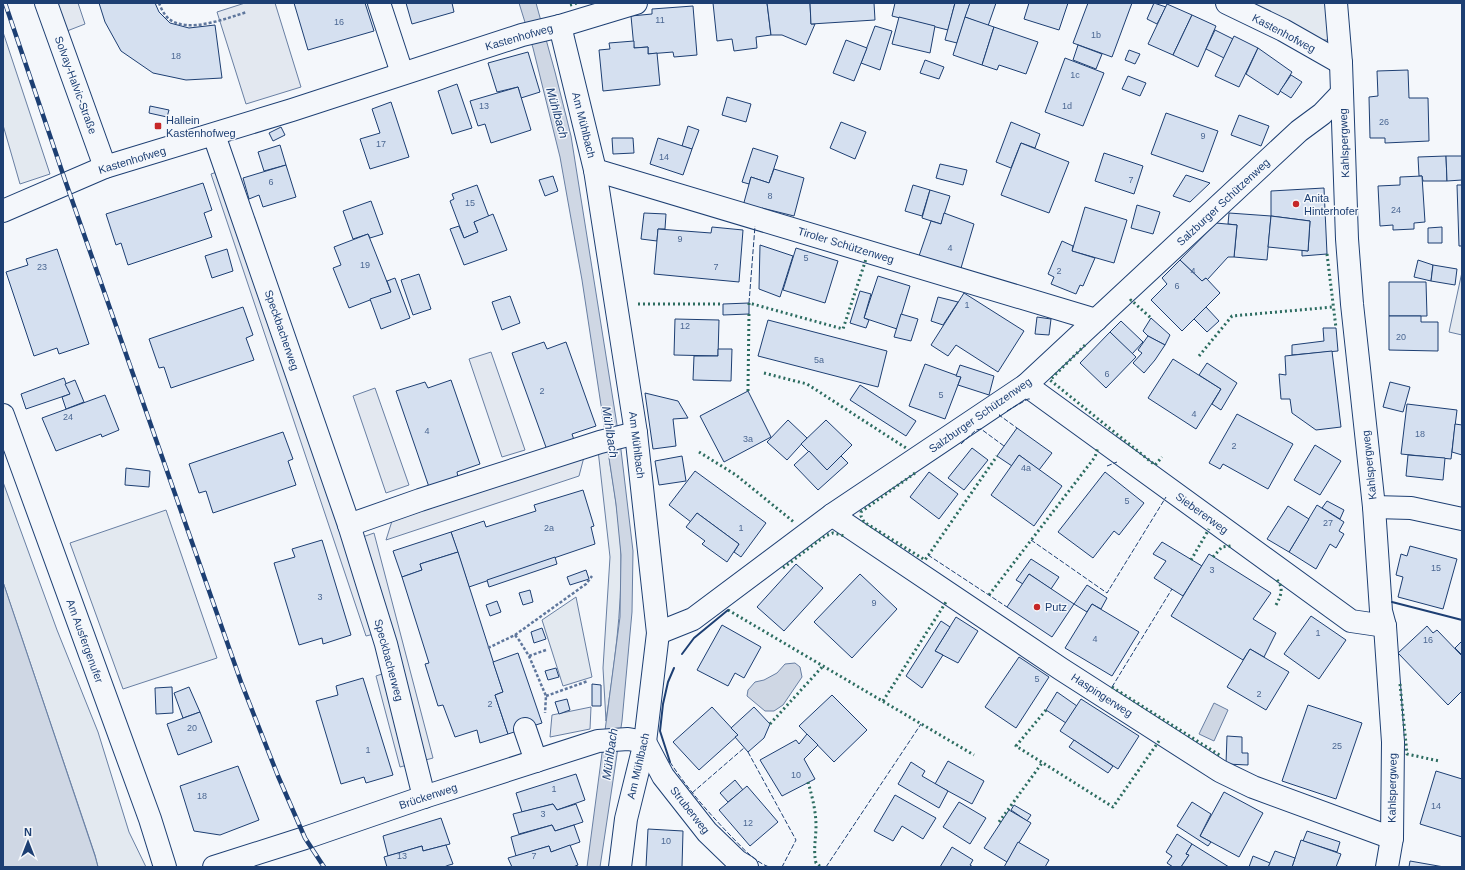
<svg xmlns="http://www.w3.org/2000/svg" width="1465" height="870" font-family="Arial,sans-serif">
<style>
.green{fill:#e3e9f0;stroke:#687fa3}
.parking{fill:#e3e8f0;stroke:#687fa3}
.water{fill:#cfd7e4;stroke:#687fa3}
.building{fill:#d5e0f0;stroke:#1d3f73}
.lines{fill:none;stroke-linecap:round;stroke-linejoin:round}
.minor-casing{stroke:#1d3f73;stroke-width:24}
.path{stroke:#5e769c;stroke-width:2.5;stroke-dasharray:3 2;stroke-linecap:butt}
.minor{stroke:#f4f7fb;stroke-width:22}
.rail-casing{stroke:#1d3f73;stroke-width:4.5}
.rail{stroke:#f4f7fb;stroke-width:3;stroke-dasharray:9;stroke-linecap:butt}
.hedge{stroke:#2c6c60;stroke-width:3;stroke-dasharray:2 3;stroke-linecap:butt}
.fence{stroke:#1d3f73;stroke-width:1;stroke-dasharray:5 2;stroke-linecap:butt}
.wall{stroke:#1d3f73;stroke-width:2}
.poi-dot{fill:#c62828;stroke:#f4f7fb;stroke-width:1.5}
.labels{text-anchor:middle;stroke-width:3;stroke-linejoin:round;paint-order:stroke}
.number-label{font-size:9px;fill:#4b6792}
.street-label{font-size:11px;fill:#1d3f73;stroke:#f4f7fb}
.poi-label{font-size:11px;fill:#1d3f73;stroke:#f4f7fb;text-anchor:start}
.water-label{font-size:12px;font-style:italic;fill:#1d3f73;stroke:#f4f7fb}
</style>
<rect width="100%" height="100%" fill="#f4f7fb"/>
<!-- green -->
<g class="green">
<path d="M1243,3H1328L1333,40H1314Z"/>
<path d="M3,32L50,174L20,184L3,125Z"/>
<path d="M1462,272V335L1449,332Z"/>
<path d="M598,450H608C613,485 620,521 621,556C622,612 614,666 606,721L603,668L610,557Z"/>
<path d="M3,482L57,630L98,732L129,832L146,867H98L95,855L3,582Z"/>
<path d="M166,510L217,658L123,689L70,543Z"/>
<path d="M576,597L592,677L563,686L542,620Z"/>
</g>
<!-- parking -->
<g class="parking">
<path d="M57,3H78L85,24L67,31Z"/>
<path d="M245,3H275L301,87L246,104L217,12Z"/>
<path d="M226,169L354,540L374,533L433,758L400,767L376,676L393,670L382,632L366,636L211,174Z"/>
<path d="M491,352L525,450L502,457L469,359Z"/>
<path d="M375,388L409,485L386,493L353,396Z"/>
<path d="M584,457L579,476L386,540L392,521Z"/>
<path d="M591,707L590,729L550,737L552,715Z"/>
</g>
<!-- water -->
<g class="water">
<path d="M519,3H536L555,72L571,136L621,450L633,551L632,612L622,721L600,867H587L620,617L621,555L616,504L582,280L560,157L533,48Z"/>
<path d="M3,582L95,856L98,867H3Z"/>
<path d="M795,663L800,667L802,677L783,705L774,711H765L747,696L748,690L755,682L764,680L777,673L785,664Z"/>
<path d="M1214,703L1228,710L1214,741L1199,734Z"/>
</g>
<!-- building -->
<g class="building">
<path d="M99,3H155L159,12L170,23L189,28L215,25L222,78L186,80L153,73L121,51L105,22Z"/>
<path d="M294,3H365L374,31L308,50Z"/>
<path d="M406,3H452L454,12L412,24Z"/>
<path d="M713,3H767L771,35L756,37L757,48L734,51L732,39L717,41Z"/>
<path d="M767,3H810L811,24H815L806,45L782,35H771Z"/>
<path d="M810,3H874L875,20L811,24Z"/>
<path d="M895,3H955L948,30L892,16Z"/>
<path d="M955,3H970L957,43L945,40Z"/>
<path d="M970,3H996L988,26L965,17Z"/>
<path d="M1029,3H1068L1059,30L1024,19Z"/>
<path d="M1088,3H1132L1112,57L1073,43Z"/>
<path d="M1154,3L1166,7L1157,24L1147,19Z"/>
<path d="M1167,4L1192,15L1173,55L1148,44Z"/>
<path d="M693,6L697,55L674,57L673,52L648,54V47L634,48L631,16L652,14V9Z"/>
<path d="M1192,15L1216,26L1198,67L1173,55Z"/>
<path d="M899,17L935,26L930,53L892,44Z"/>
<path d="M965,17L994,27L982,65L953,55Z"/>
<path d="M875,26L892,31L880,70L861,63Z"/>
<path d="M994,27L1038,42L1026,74L999,65L997,70L982,65Z"/>
<path d="M1215,30L1233,39L1224,58L1206,49Z"/>
<path d="M1234,36L1258,48L1239,87L1215,76Z"/>
<path d="M846,40L867,48L854,81L833,73Z"/>
<path d="M634,41V48L648,47V54L657,53L660,85L603,91L599,50L610,49L609,43Z"/>
<path d="M1078,45L1102,54L1096,69L1073,60Z"/>
<path d="M1258,48L1292,72L1278,95L1246,74Z"/>
<path d="M1129,50L1140,54L1135,64L1125,60Z"/>
<path d="M528,52L540,92L521,98L518,87L497,92L488,63Z"/>
<path d="M1065,58L1104,73L1083,126L1045,112Z"/>
<path d="M925,60L944,67L939,79L920,73Z"/>
<path d="M1408,70L1409,98H1428L1429,141L1385,143V138H1370L1369,97L1378,96L1377,71Z"/>
<path d="M1291,75L1302,82L1291,98L1280,91Z"/>
<path d="M1128,76L1146,83L1140,96L1122,89Z"/>
<path d="M457,84L472,128L452,134L438,91Z"/>
<path d="M518,87L531,130L491,143L485,124L478,126L470,101Z"/>
<path d="M727,97L751,104L746,122L722,115Z"/>
<path d="M391,102L409,157L370,169L360,139L380,133L372,109Z"/>
<path d="M150,106L169,110L167,117L149,113Z"/>
<path d="M1166,113L1218,131L1203,172L1151,154Z"/>
<path d="M1239,115L1269,126L1261,146L1231,135Z"/>
<path d="M841,122L866,132L855,159L830,148Z"/>
<path d="M1011,122L1040,134L1035,148L1021,143L1011,168L996,162Z"/>
<path d="M688,126L699,130L692,149L682,146Z"/>
<path d="M281,127L285,135L273,141L269,133Z"/>
<path d="M612,138H633L634,153L613,154Z"/>
<path d="M658,138L692,149L683,175L650,164Z"/>
<path d="M1021,143L1069,162L1049,213L1001,195Z"/>
<path d="M280,145L286,165L264,171L258,152Z"/>
<path d="M753,148L778,156L769,183L751,177L749,184L742,182Z"/>
<path d="M1104,153L1143,166L1134,194L1095,181Z"/>
<path d="M1446,156L1447,181H1423L1422,176H1419L1418,157Z"/>
<path d="M1446,156H1462V180L1447,181Z"/>
<path d="M940,164L967,170L963,185L936,178Z"/>
<path d="M286,165L296,197L263,207L259,195L249,199L243,178Z"/>
<path d="M774,169L804,178L794,216L762,208L760,212L743,206L751,177L769,183Z"/>
<path d="M1186,175L1210,183L1190,202L1173,196Z"/>
<path d="M553,176L558,191L545,196L539,180Z"/>
<path d="M1422,176L1425,222L1414,223V229L1393,230V225L1380,226L1378,186L1400,185V177Z"/>
<path d="M203,183L212,210L204,213L212,237L128,265L121,243L116,245L106,214Z"/>
<path d="M477,185L489,217L474,222L478,232L464,238L450,201L454,199L452,194Z"/>
<path d="M913,185L930,190L922,216L905,211Z"/>
<path d="M1457,185H1462V246H1459Z"/>
<path d="M1324,188L1327,254L1302,256V250L1308,251L1310,221L1271,216V191Z"/>
<path d="M930,190L950,196L941,224L922,218Z"/>
<path d="M371,201L383,234L370,238L368,234L353,239L343,211Z"/>
<path d="M1137,205L1160,212L1153,234L1131,228Z"/>
<path d="M1085,207L1127,220L1114,263L1072,251Z"/>
<path d="M644,213L666,214L665,229H658L657,241L641,239Z"/>
<path d="M944,213L974,224L961,268L919,256L931,221L941,224Z"/>
<path d="M1229,213L1271,216L1267,260L1234,257L1237,225L1228,224Z"/>
<path d="M493,214L507,250L464,265L450,229L459,226L464,238L478,232L474,222Z"/>
<path d="M1271,216L1310,221L1308,251L1268,247Z"/>
<path d="M1216,223L1237,225L1234,257H1228L1207,280L1206,278L1202,281L1180,260Z"/>
<path d="M712,227L743,230L739,282L654,274L658,229L711,233Z"/>
<path d="M1442,227V243H1428V228Z"/>
<path d="M368,234L391,292L349,308L333,268L341,265L334,247Z"/>
<path d="M1062,241L1073,246L1072,251L1095,258L1083,286L1080,285L1076,294L1051,284L1054,277L1048,274Z"/>
<path d="M760,245L793,256L780,297L759,289Z"/>
<path d="M796,248L838,261L825,303L783,290Z"/>
<path d="M57,249L89,344L59,354L57,348L34,356L6,272L28,265L26,259Z"/>
<path d="M227,249L233,271L212,278L205,256Z"/>
<path d="M1180,260L1202,281L1206,278L1220,293L1182,331L1151,300L1167,284L1162,278Z"/>
<path d="M1418,260L1433,265L1431,281L1414,277Z"/>
<path d="M1433,265L1457,269L1455,285L1431,281Z"/>
<path d="M419,274L431,309L413,315L401,280Z"/>
<path d="M878,276L910,286L897,329L864,318Z"/>
<path d="M395,278L410,318L381,329L370,299L391,292L387,281Z"/>
<path d="M1389,282H1426L1427,316H1389Z"/>
<path d="M860,291L871,294L864,318L869,320L866,328L850,323Z"/>
<path d="M964,293L1024,331L998,372L956,345L948,356L931,345Z"/>
<path d="M510,296L520,323L502,330L492,302Z"/>
<path d="M938,297L958,302L943,325L931,321Z"/>
<path d="M749,303V314L723,315V304Z"/>
<path d="M243,307L253,335L246,338L254,360L171,388L164,367L159,368L149,339Z"/>
<path d="M1206,307L1219,321L1207,332L1194,319Z"/>
<path d="M901,314L918,319L911,341L894,337Z"/>
<path d="M1389,316H1421V322H1438V351L1389,350Z"/>
<path d="M1037,317L1051,319L1049,335L1035,334Z"/>
<path d="M1151,318L1170,335L1165,345L1148,336L1143,331Z"/>
<path d="M675,319L719,320L718,356L674,355Z"/>
<path d="M768,320L887,351L878,387L758,356Z"/>
<path d="M1121,321L1143,342L1132,354L1110,332Z"/>
<path d="M1323,328H1336L1338,351L1292,355V345L1324,341Z"/>
<path d="M1110,332L1136,357L1106,388L1080,363Z"/>
<path d="M1148,336L1165,345L1155,360L1144,373L1133,363L1142,353L1138,350Z"/>
<path d="M544,342L547,349L566,342L596,426L572,434L574,440L547,450L512,353Z"/>
<path d="M718,349H732L731,381L693,380L694,356H718Z"/>
<path d="M1332,351L1341,427L1316,430L1292,413L1290,399H1281L1279,374L1286,375L1285,356Z"/>
<path d="M1173,359L1221,389L1196,429L1148,398Z"/>
<path d="M1207,363L1237,383L1221,410L1212,404L1221,389L1199,375Z"/>
<path d="M925,364L961,377L945,419L909,406Z"/>
<path d="M960,365L994,376L989,395L958,385L961,377L956,376Z"/>
<path d="M64,378L70,394L26,409L21,394Z"/>
<path d="M75,380L84,402L66,409L62,397L70,394L65,384Z"/>
<path d="M451,380L480,464L457,472L458,477L429,487L396,391L425,382L428,388Z"/>
<path d="M1390,382L1410,387L1403,412L1383,407Z"/>
<path d="M860,385L916,421L906,436L850,400Z"/>
<path d="M748,391L771,437L724,462L700,416Z"/>
<path d="M645,393L678,401L688,418L673,419L676,446L653,449Z"/>
<path d="M105,395L119,430L102,437L101,434L56,451L42,418Z"/>
<path d="M1407,404L1457,410L1451,459L1401,454Z"/>
<path d="M1237,414L1293,444L1268,489L1223,464L1220,469L1209,463Z"/>
<path d="M788,420L807,438L787,460L767,442Z"/>
<path d="M826,420L852,445L827,470L801,444Z"/>
<path d="M1455,424L1462,425V455L1452,452Z"/>
<path d="M1017,428L1052,453L1039,470L1019,455L1012,466L997,456Z"/>
<path d="M283,432L293,459L288,461L296,485L213,513L206,491L199,493L189,464Z"/>
<path d="M1315,445L1341,461L1320,495L1294,480Z"/>
<path d="M972,448L988,460L964,490L948,478Z"/>
<path d="M809,451L827,470L841,456L848,463L818,490L794,465Z"/>
<path d="M1019,455L1062,486L1034,526L991,495Z"/>
<path d="M1408,455L1445,458L1443,480L1406,476Z"/>
<path d="M682,456L686,481L659,485L655,461Z"/>
<path d="M126,468L150,471L149,487L125,485Z"/>
<path d="M695,471L766,523L741,557L734,552L739,544L697,513L691,522L669,505Z"/>
<path d="M929,472L958,494L939,519L910,497Z"/>
<path d="M1105,472L1144,503L1119,535L1114,531L1093,558L1058,532Z"/>
<path d="M583,490L594,526L591,527L595,544L469,587L451,532L484,521L486,527L536,511L534,505Z"/>
<path d="M1327,501L1344,510L1340,519L1322,508Z"/>
<path d="M1317,505L1344,522L1339,531L1344,534L1336,548L1330,544L1316,569L1289,552Z"/>
<path d="M1288,506L1309,519L1289,552L1267,539Z"/>
<path d="M697,513L739,544L727,562L702,544L705,541L686,527Z"/>
<path d="M451,532L458,552L420,564L422,570L402,577L393,551Z"/>
<path d="M322,540L351,635L323,644L322,638L299,645L274,563L295,557L292,549Z"/>
<path d="M1162,542L1202,566L1183,596L1154,578L1166,561L1153,554Z"/>
<path d="M1410,546L1457,559L1443,609L1398,597L1403,577L1396,575L1401,554L1407,556Z"/>
<path d="M458,552L503,692L495,695L508,734L480,743L477,730L455,737L443,705L438,706L425,664L429,663L402,577L422,570L420,564Z"/>
<path d="M1209,554L1271,593L1253,619L1276,633L1264,657L1250,649L1243,660L1171,616Z"/>
<path d="M555,557L557,564L489,587L487,580Z"/>
<path d="M1031,559L1059,577L1051,589L1029,574L1023,584L1016,580Z"/>
<path d="M796,564L823,588L784,631L757,607Z"/>
<path d="M586,570L589,579L570,585L567,577Z"/>
<path d="M860,574L897,609L852,658L814,622Z"/>
<path d="M1029,574L1074,604L1052,637L1007,607Z"/>
<path d="M1087,585L1107,598L1101,609L1092,604L1087,612L1074,604Z"/>
<path d="M530,590L533,602L523,605L519,593Z"/>
<path d="M497,601L501,612L490,616L486,605Z"/>
<path d="M1092,604L1139,632L1112,676L1065,648Z"/>
<path d="M1311,616L1346,640L1319,679L1284,654Z"/>
<path d="M956,617L978,631L958,663L935,651Z"/>
<path d="M941,621L950,627L935,651L943,655L922,688L906,676Z"/>
<path d="M722,625L761,647L744,678L735,673L728,686L697,670Z"/>
<path d="M1427,626L1433,633L1437,630L1462,656V691L1448,705L1398,653Z"/>
<path d="M542,628L546,639L534,643L531,632Z"/>
<path d="M1462,641V655L1455,648Z"/>
<path d="M1250,649L1289,672L1266,710L1227,687Z"/>
<path d="M518,653L542,723L508,734L495,695L503,692L493,662Z"/>
<path d="M1019,657L1049,677L1016,728L985,707Z"/>
<path d="M556,668L559,677L548,680L545,671Z"/>
<path d="M363,678L393,775L366,783L364,777L341,784L316,701L338,695L336,686Z"/>
<path d="M592,684L601,685V706H592Z"/>
<path d="M172,687L173,713L156,714L155,688Z"/>
<path d="M189,687L200,712L183,718L174,693Z"/>
<path d="M1057,692L1077,706L1066,723L1046,710Z"/>
<path d="M832,695L867,730L834,762L799,726Z"/>
<path d="M567,699L570,710L559,714L555,702Z"/>
<path d="M1081,699L1139,736L1118,769L1060,731Z"/>
<path d="M1308,705L1362,723L1336,799L1282,781Z"/>
<path d="M712,707L738,735L699,770L673,742Z"/>
<path d="M754,707L770,724L764,738L748,752L735,737L738,735L731,728Z"/>
<path d="M200,712L212,742L178,755L167,724Z"/>
<path d="M807,734L818,745L804,759L815,779L782,796L760,760L796,740L799,744Z"/>
<path d="M1227,736L1242,737V753H1248V765L1226,764Z"/>
<path d="M1074,740L1113,766L1108,773L1069,747Z"/>
<path d="M948,761L984,781L972,804L935,784Z"/>
<path d="M911,762L925,771L922,776L948,791L939,808L898,784Z"/>
<path d="M238,766L259,820L220,835L194,831L180,786Z"/>
<path d="M1436,771L1462,779V837L1420,824Z"/>
<path d="M576,774L585,800L557,810L553,804L522,812L516,793Z"/>
<path d="M735,780L743,790L728,802L720,793Z"/>
<path d="M747,786L778,822L750,846L719,810Z"/>
<path d="M1224,792L1263,813L1239,857L1200,836Z"/>
<path d="M895,795L936,818L923,839L902,826L893,841L874,831Z"/>
<path d="M959,802L986,818L970,844L943,827Z"/>
<path d="M1192,802L1211,814L1200,836L1211,842L1208,846L1177,826Z"/>
<path d="M553,804L557,810L576,804L583,822L555,831L552,825L519,834L513,814Z"/>
<path d="M1014,805L1031,815L1027,821L1011,810Z"/>
<path d="M1009,810L1031,823L1007,862L984,848Z"/>
<path d="M441,818L450,844L423,851L422,846L388,856L383,836Z"/>
<path d="M552,825L555,831L574,825L580,842L551,852L549,846L516,856L511,837Z"/>
<path d="M648,829L683,831L682,867H646Z"/>
<path d="M1307,831L1340,842L1337,852L1303,841Z"/>
<path d="M1177,834L1192,844L1186,854L1189,855L1181,867H1173L1167,863L1172,856L1166,852Z"/>
<path d="M1301,840L1341,854L1336,867H1292Z"/>
<path d="M1018,842L1049,860L1045,867H1004Z"/>
<path d="M1192,844L1229,867H1181L1189,855L1186,854Z"/>
<path d="M446,845L453,864L449,865L444,867H387L384,857L422,846L423,851Z"/>
<path d="M570,845L578,865L573,867H512L508,858L549,846L551,852Z"/>
<path d="M952,847L973,860L970,865L973,867H940Z"/>
<path d="M1275,851L1295,858L1292,867H1268Z"/>
<path d="M1253,856L1270,863L1268,867H1249Z"/>
<path d="M1410,861L1444,867H1409Z"/>
</g>
<g class="lines">
<defs>
<g id="minor">
<path d="M46,3L105,167"/>
<path d="M379,3L402,73"/>
<path d="M1227,3L1283,30L1341,63"/>
<path d="M1336,3L1341,63L1347,239L1352,304L1374,507L1381,611L1385,626L1393,742L1392,838L1387,867"/>
<path d="M560,26L595,170L636,433L658,633L645,742L626,819L620,867"/>
<path d="M214,135L349,525L386,644L424,797"/>
<path d="M595,170L1096,320"/>
<path d="M3,211L105,167L292,110L522,35L560,26L636,3"/>
<path d="M1026,385L1351,621L1385,626"/>
<path d="M3,415L150,819L165,867"/>
<path d="M1374,507L1411,508L1462,519"/>
<path d="M832,515L1061,669L1220,771L1253,787L1392,838"/>
<path d="M349,525L420,500L600,442L636,433"/>
<path d="M658,633L693,619L832,515L1026,385L1299,131L1322,114L1342,93"/>
<path d="M525,729L536,761"/>
<path d="M214,867L305,838L424,797L598,741L628,739L645,742L663,776L707,832L737,861L747,867"/>
</g>
</defs>
<!-- minor casing -->
<use href="#minor" class="minor-casing"/>
<!-- path -->
<g class="path">
<path d="M159,3C161,8 164,15 169,19C188,34 227,18 247,12"/>
<path d="M515,635L586,584L592,576"/>
<path d="M488,648L515,635L519,640L529,656L546,696L545,713"/>
<path d="M529,656L546,650"/>
<path d="M546,696L588,681"/>
</g>
<!-- minor -->
<use href="#minor" class="minor"/>
<defs>
<path id="rail" d="M5,3L66,183L241,682L278,776L305,838L324,867"/>
</defs>
<!-- rail casing -->
<use href="#rail" class="rail-casing"/>
<!-- rail -->
<use href="#rail" class="rail"/>
<!-- hedge -->
<g class="hedge">
<path d="M570,5L577,3"/>
<path d="M1327,254L1336,328"/>
<path d="M1130,301L1131,300L1151,318"/>
<path d="M638,304H723"/>
<path d="M749,305V303L843,329L866,259"/>
<path d="M1085,345L1050,380L1155,465L1162,457"/>
<path d="M1199,356L1232,316L1333,307"/>
<path d="M764,373L807,384L906,448"/>
<path d="M748,391L749,311"/>
<path d="M699,452L736,475L795,523"/>
<path d="M915,473L861,512V516L864,522L925,560L997,456"/>
<path d="M1213,557L1222,547L1231,546"/>
<path d="M1191,560L1209,529"/>
<path d="M783,568L825,536L833,533L845,536"/>
<path d="M989,595L1095,457L1098,447"/>
<path d="M1276,605C1281,596 1284,588 1277,580"/>
<path d="M728,610L974,755"/>
<path d="M1400,684L1407,754L1439,761"/>
<path d="M1112,687L1221,756"/>
<path d="M883,701L946,602"/>
<path d="M1046,710L1016,746L1113,807L1159,741"/>
<path d="M770,724L823,666"/>
<path d="M808,782C812,796 816,811 816,826C816,839 813,850 816,863L821,867"/>
<path d="M999,822L1042,763"/>
</g>
<!-- fence -->
<g class="fence">
<path d="M749,303L755,226"/>
<path d="M1007,411L1028,399H1030"/>
<path d="M1000,415H999L1017,428"/>
<path d="M961,444L976,430L981,429L1004,446"/>
<path d="M1107,466L1117,462"/>
<path d="M1031,540L1107,593L1166,497"/>
<path d="M928,555L1007,607"/>
<path d="M1112,687L1172,589"/>
<path d="M748,752L796,840L782,867"/>
<path d="M670,762C687,788 707,811 729,834C740,845 753,861 769,867"/>
<path d="M692,793L744,748"/>
<path d="M826,867L921,724"/>
</g>
<!-- wall -->
<g class="wall">
<path d="M1392,602L1462,620"/>
<path d="M682,654L694,638L728,610"/>
<path d="M670,762L660,731L663,704L668,682L674,668"/>
</g>
</g>
<!-- markers -->
<g class="poi-dot">
<rect x="154" y="122" width="8" height="8" rx="2"/>
<circle cx="1296" cy="204" r="4"/>
<circle cx="1037" cy="607" r="4"/>
</g>
<g class="labels">
<!-- number labels -->
<g class="number-label">
<text x="660" y="23">11</text>
<text x="339" y="25">16</text>
<text x="1096" y="38">1b</text>
<text x="176" y="59">18</text>
<text x="1075" y="78">1c</text>
<text x="484" y="109">13</text>
<text x="1067" y="109">1d</text>
<text x="1384" y="125">26</text>
<text x="1203" y="139">9</text>
<text x="381" y="147">17</text>
<text x="664" y="160">14</text>
<text x="1131" y="183">7</text>
<text x="271" y="185">6</text>
<text x="770" y="199">8</text>
<text x="470" y="206">15</text>
<text x="1396" y="213">24</text>
<text x="680" y="242">9</text>
<text x="950" y="251">4</text>
<text x="806" y="261">5</text>
<text x="365" y="268">19</text>
<text x="42" y="270">23</text>
<text x="716" y="270">7</text>
<text x="1059" y="274">2</text>
<text x="1193" y="274">4</text>
<text x="1177" y="289">6</text>
<text x="967" y="308">1</text>
<text x="685" y="329">12</text>
<text x="1401" y="340">20</text>
<text x="819" y="363">5a</text>
<text x="1107" y="377">6</text>
<text x="542" y="394">2</text>
<text x="941" y="398">5</text>
<text x="1194" y="417">4</text>
<text x="68" y="420">24</text>
<text x="427" y="434">4</text>
<text x="1420" y="437">18</text>
<text x="748" y="442">3a</text>
<text x="1234" y="449">2</text>
<text x="1026" y="471">4a</text>
<text x="1127" y="504">5</text>
<text x="1328" y="526">27</text>
<text x="549" y="531">2a</text>
<text x="741" y="531">1</text>
<text x="1436" y="571">15</text>
<text x="1212" y="573">3</text>
<text x="320" y="600">3</text>
<text x="874" y="606">9</text>
<text x="1318" y="636">1</text>
<text x="1095" y="642">4</text>
<text x="1428" y="643">16</text>
<text x="1037" y="682">5</text>
<text x="1259" y="697">2</text>
<text x="490" y="707">2</text>
<text x="192" y="731">20</text>
<text x="1337" y="749">25</text>
<text x="368" y="753">1</text>
<text x="796" y="778">10</text>
<text x="554" y="792">1</text>
<text x="202" y="799">18</text>
<text x="1436" y="809">14</text>
<text x="543" y="817">3</text>
<text x="748" y="826">12</text>
<text x="666" y="844">10</text>
<text x="402" y="859">13</text>
<text x="534" y="859">7</text>
</g>
<!-- street labels -->
<g class="street-label">
<text transform="translate(1284 33) rotate(28)" y="4">Kastenhofweg</text>
<text transform="translate(519 37) rotate(-16)" y="4">Kastenhofweg</text>
<text transform="translate(76 85) rotate(70)" y="4">Solvay-Halvic-Straße</text>
<text transform="translate(584 125) rotate(76)" y="4">Am Mühlbach</text>
<text transform="translate(1344 143) rotate(-92)" y="4">Kahlspergweg</text>
<text transform="translate(132 160) rotate(-17)" y="4">Kastenhofweg</text>
<text transform="translate(1223 202) rotate(-43)" y="4">Salzburger Schützenweg</text>
<text transform="translate(846 245) rotate(17)" y="4">Tiroler Schützenweg</text>
<text transform="translate(282 330) rotate(71)" y="4">Speckbacherweg</text>
<text transform="translate(980 415) rotate(-35)" y="4">Salzburger Schützenweg</text>
<text transform="translate(637 445) rotate(83)" y="4">Am Mühlbach</text>
<text transform="translate(1369 465) rotate(-96)" y="4">Kahlspergweg</text>
<text transform="translate(1202 513) rotate(36)" y="4">Siebererweg</text>
<text transform="translate(85 641) rotate(70)" y="4">Am Ausfergenufer</text>
<text transform="translate(389 660) rotate(75)" y="4">Speckbacherweg</text>
<text transform="translate(1102 695) rotate(33)" y="4">Haspingerweg</text>
<text transform="translate(638 766) rotate(-77)" y="4">Am Mühlbach</text>
<text transform="translate(1392 788) rotate(-89)" y="4">Kahlspergweg</text>
<text transform="translate(428 796) rotate(-18)" y="4">Brückenweg</text>
<text transform="translate(690 810) rotate(52)" y="4">Struberweg</text>
</g>
<!-- poi labels -->
<g class="poi-label">
<text x="166" y="124">Hallein<tspan x="166" dy="13">Kastenhofweg</tspan></text>
<text x="1304" y="202">Anita<tspan x="1304" dy="13">Hinterhofer</tspan></text>
<text x="1045" y="611">Putz</text>
</g>
<!-- water labels -->
<g class="water-label">
<text transform="translate(557 113) rotate(74)" y="4">Mühlbach</text>
<text transform="translate(610 432) rotate(81)" y="4">Mühlbach</text>
<text transform="translate(610 754) rotate(-82)" y="4">Mühlbach</text>
</g>
</g>
<!-- border -->
<rect width="1465" height="870" fill="none" stroke="#1d3f73" stroke-width="8"/>
<!-- north arrow -->
<g transform="translate(28 842)" stroke="#f4f7fb" stroke-width="3" paint-order="stroke">
<path d="M0-3L7 15L0 10L-7 15Z" fill="#1d3f73"/>
<text y="-6" font-size="11" font-weight="bold" text-anchor="middle" fill="#1d3f73">N</text>
</g>
</svg>
